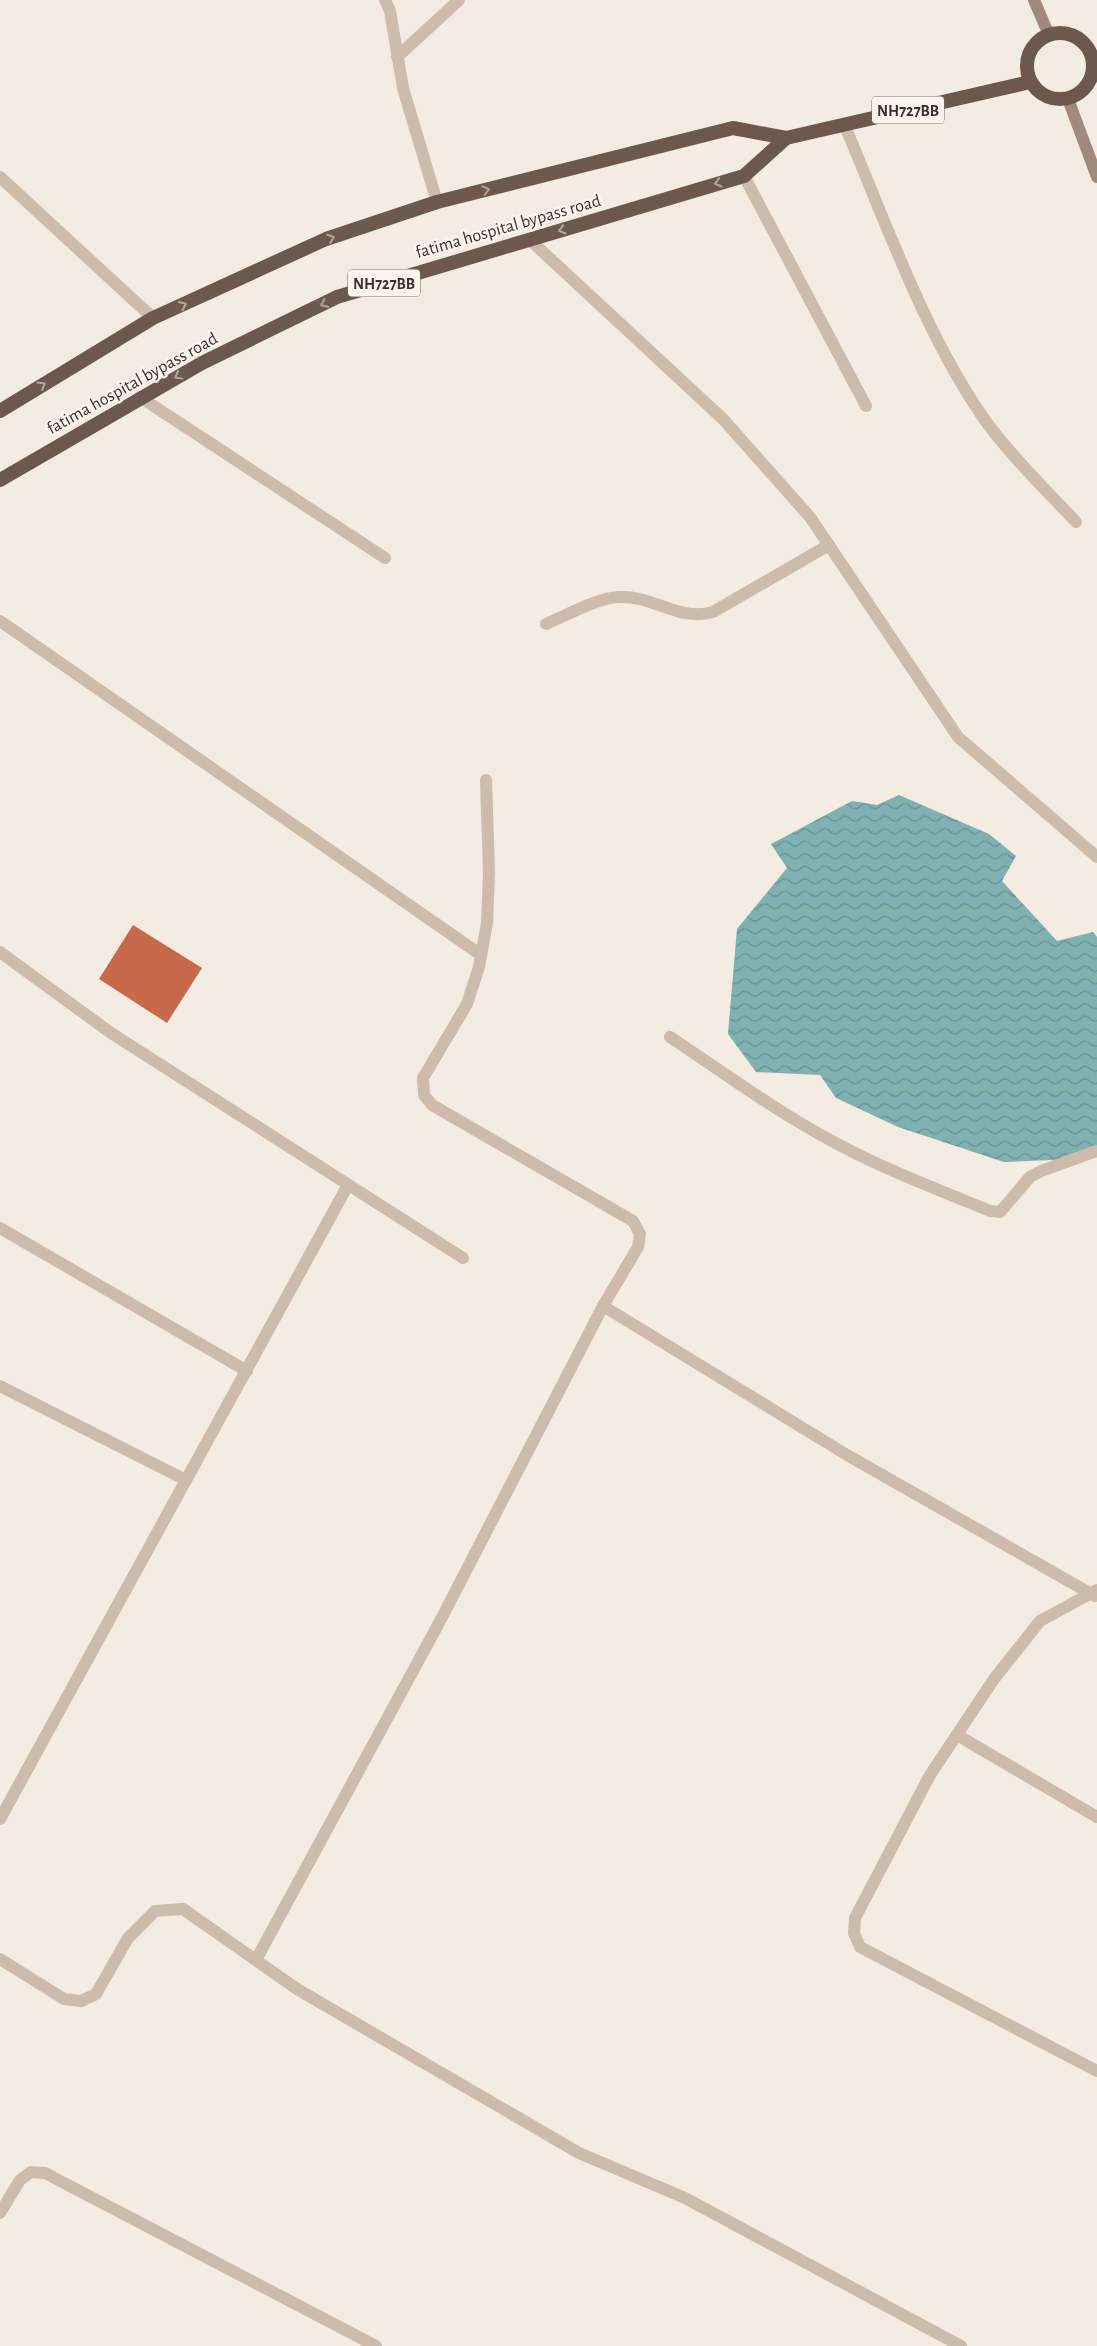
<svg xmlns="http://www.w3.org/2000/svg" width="1097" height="2346" font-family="'Alegreya Sans',sans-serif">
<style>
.water{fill:url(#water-waves)}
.building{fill:#c8694b}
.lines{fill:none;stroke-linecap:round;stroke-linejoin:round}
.minor{stroke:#cdbbac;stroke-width:12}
.secondary{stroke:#a18a7d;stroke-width:12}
.trunk{stroke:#6c584f;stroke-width:14}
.oneway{stroke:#b4a69e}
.labels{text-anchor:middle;stroke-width:5;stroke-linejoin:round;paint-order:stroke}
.shield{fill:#fbf5ee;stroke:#756b66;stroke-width:1}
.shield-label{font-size:16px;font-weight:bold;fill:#3b302b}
.street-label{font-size:18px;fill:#3b302b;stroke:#fbf5ee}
</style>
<defs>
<pattern id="water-waves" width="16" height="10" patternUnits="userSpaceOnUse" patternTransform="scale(1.25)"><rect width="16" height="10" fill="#7fb0b2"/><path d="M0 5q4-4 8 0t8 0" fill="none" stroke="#699091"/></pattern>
</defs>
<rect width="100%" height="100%" fill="#f4ebe1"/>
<!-- water -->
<path class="water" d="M899,795L989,834L1016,856L1002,881L1057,941L1093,932L1097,937V1152L1076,1159L1004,1162L898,1127L836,1098L820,1075L756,1072L728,1034L737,929L787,868L771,844L852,801L877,805Z"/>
<!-- building -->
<path class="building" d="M133,925L202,968L167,1023L99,979Z"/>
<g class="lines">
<!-- minor -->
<g class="minor">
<path d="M385,0L390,11L403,88L437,202"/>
<path d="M397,57L459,0"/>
<path d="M844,124C886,222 925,336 987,423C1013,458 1046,490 1076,522"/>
<path d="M744,176L866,406"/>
<path d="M0,177L153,318"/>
<path d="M530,240L723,419L810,517L958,737L1097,857"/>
<path d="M140,397L385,558"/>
<path d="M0,621L481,955"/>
<path d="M546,624C567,615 597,598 619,597C653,595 678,622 713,612L829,545"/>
<path d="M0,952L111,1033L463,1258"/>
<path d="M670,1037C723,1072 774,1110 830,1140C881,1168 936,1189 990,1211L1000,1212L1030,1177L1041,1171L1097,1151"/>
<path d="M0,1228L247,1371"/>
<path d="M603,1306L847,1455L1095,1596"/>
<path d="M0,1386L186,1480"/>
<path d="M1097,1590L1040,1621L994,1679L930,1775L855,1918L854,1933L860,1947L1097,2071"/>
<path d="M957,1735L1097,1817"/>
<path d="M0,1819L348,1185"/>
<path d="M0,1959L64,1999L81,2001L96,1994L128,1938L155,1911L183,1909L297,1989L579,2153L685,2198L961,2346"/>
<path d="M256,1960L439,1623L603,1306L638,1247L640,1234L633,1221L432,1105L424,1095L423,1078L467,1004L479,967L487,923L489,873L486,780"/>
<path d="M0,2213L20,2180L31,2172L45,2173L376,2346"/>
</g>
<!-- secondary -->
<g class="secondary">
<path d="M1034,0L1049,35"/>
<path d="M1068,99L1097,177"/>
</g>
<!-- trunk -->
<g class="trunk">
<circle cx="1060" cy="66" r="33"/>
<path d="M0,411L153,318L326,239L437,202L733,128L786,138L1030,82"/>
<path d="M0,480L202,363L337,297L744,176L786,138"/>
</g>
</g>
<!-- one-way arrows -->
<defs><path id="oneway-chevron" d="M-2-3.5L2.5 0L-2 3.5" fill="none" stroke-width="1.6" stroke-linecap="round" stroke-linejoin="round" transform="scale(1.25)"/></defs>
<g class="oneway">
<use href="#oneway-chevron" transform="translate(718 183) rotate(163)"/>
<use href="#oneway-chevron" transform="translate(486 190) rotate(-14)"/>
<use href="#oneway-chevron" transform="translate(562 230) rotate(163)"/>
<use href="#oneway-chevron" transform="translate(331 238) rotate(-20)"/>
<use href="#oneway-chevron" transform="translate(324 304) rotate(154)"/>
<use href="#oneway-chevron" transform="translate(183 305) rotate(-25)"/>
<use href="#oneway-chevron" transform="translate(178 376) rotate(151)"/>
<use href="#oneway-chevron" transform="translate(42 385) rotate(-31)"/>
</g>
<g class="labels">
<!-- shield labels -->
<g class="shield">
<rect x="872" y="96.5" width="72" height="27" rx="4"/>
<rect x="348" y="269.5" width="72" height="27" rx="4"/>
</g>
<g class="shield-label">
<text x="908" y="116">NH727BB</text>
<text x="384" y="289">NH727BB</text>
</g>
<!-- street labels -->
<g class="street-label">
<text transform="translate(508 226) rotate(-16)" y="6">fatima hospital bypass road</text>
<text transform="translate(132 383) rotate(-29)" y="6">fatima hospital bypass road</text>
</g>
</g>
</svg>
